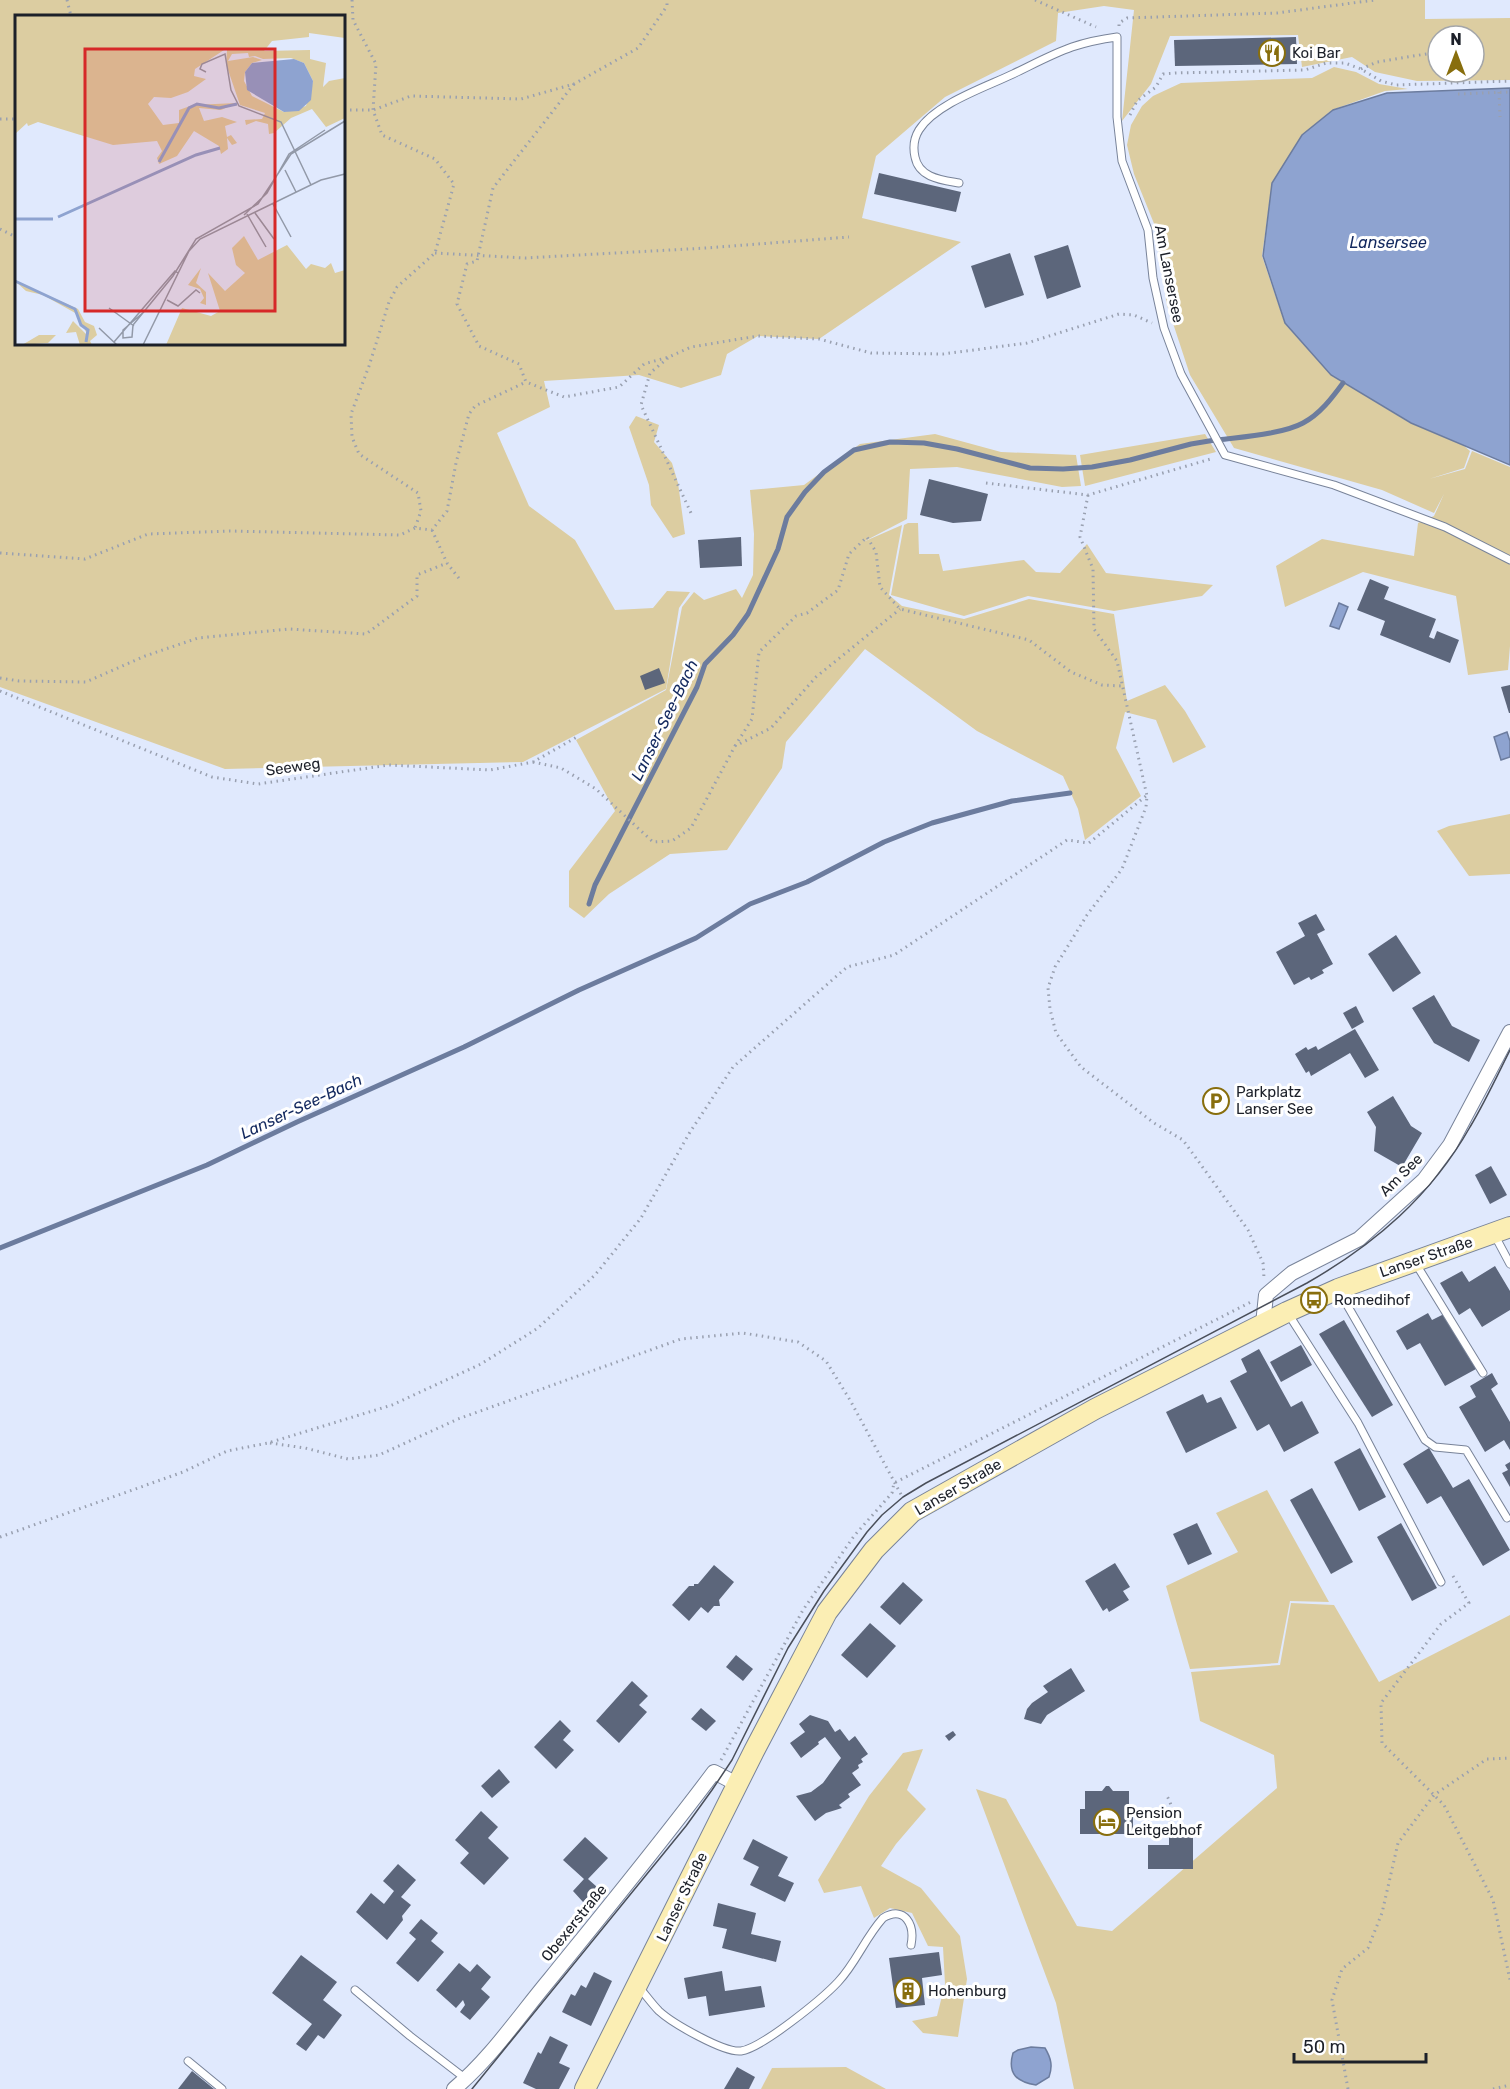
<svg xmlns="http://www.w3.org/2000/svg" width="1510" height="2089" font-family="Rubik,sans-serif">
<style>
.green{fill:#dccda1;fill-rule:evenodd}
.water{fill:#8ea3d0;stroke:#6c7c9e;stroke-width:1.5}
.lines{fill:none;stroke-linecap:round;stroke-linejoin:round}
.stream{stroke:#6c7c9e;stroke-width:5}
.building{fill:#5c667b}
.service-casing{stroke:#788399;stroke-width:9}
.minor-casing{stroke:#788399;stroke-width:16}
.secondary-casing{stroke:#788399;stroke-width:22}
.path{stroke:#99a0b0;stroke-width:3;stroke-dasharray:1.5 4.5;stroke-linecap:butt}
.service{stroke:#fff;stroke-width:7}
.minor{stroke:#fff;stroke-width:14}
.secondary{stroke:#fbeeb4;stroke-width:20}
.tram{stroke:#4a4f5a;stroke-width:1.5}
.labels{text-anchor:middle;stroke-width:6;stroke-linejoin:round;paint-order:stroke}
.poi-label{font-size:15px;fill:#1c2029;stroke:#fff;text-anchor:start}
.street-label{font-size:15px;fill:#1c2029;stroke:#fff}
.water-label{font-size:16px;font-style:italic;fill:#12285e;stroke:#fff}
.inset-river{fill:none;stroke:#8ea3d0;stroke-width:3}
.inset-road{fill:none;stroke:#9299a8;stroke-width:1.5}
.view{fill:#d62828;fill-opacity:0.15;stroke:#d62828;stroke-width:3}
.inset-edge{fill:none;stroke:#1c2029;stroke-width:3}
</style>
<rect width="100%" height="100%" fill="#e0e9fd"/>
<!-- green -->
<g class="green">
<path d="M0,0H1425V19L1510,18V80L1417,81L1375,72L1352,57L1302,67L1298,35L1170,36L1151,84L1122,121L1134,10L1104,6L1058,13L1056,41L945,97L876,156L862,218L961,242L819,339L758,336L727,354L721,375L681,388L639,375L544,381L550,407L497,433L529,506L575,540L615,610L653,608L667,591L690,592L679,608L666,689L523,762L225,769L0,687ZM16,16H344V344H16ZM1438,36H1474V72H1438Z"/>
<path d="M1334,67L1356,72L1379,84L1408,89L1385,91L1332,110L1302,135L1272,183L1262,256L1285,324L1331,375L1410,423L1463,445L1470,451L1464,468L1429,479L1465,469L1472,451L1510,467V646L1508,670L1468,675L1456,596L1363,572L1285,607L1276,566L1322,539L1414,556L1418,523L1434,516L1444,494L1434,513L1382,490L1234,448L1190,375L1167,305L1155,226L1134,174L1127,145L1131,125L1142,106L1153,96L1181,83L1312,78Z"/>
<path d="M636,416L659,425L654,442L672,463L678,483L685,534L673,538L651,505L649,485L629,427Z"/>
<path d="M935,434L1001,452L1076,455L1081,486L1062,487L957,467L910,469L907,519L863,542L902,525L889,595L902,606L964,619L1029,599L1114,614L1127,701L1165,685L1185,711L1206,747L1173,763L1156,720L1125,712L1116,748L1141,796L1085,840L1078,809L1063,776L977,731L865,649L786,742L782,768L727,850L670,854L609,894L584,918L569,907V871L615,811L576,740L666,690L682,607L694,592L704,600L736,589L742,598L753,575L754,534L750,490L804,485L860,444Z"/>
<path d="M1205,434L1216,452L1085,486L1080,455Z"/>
<path d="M908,523H918L919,554H939L943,571L1024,560L1036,572L1060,573L1087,544L1106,573L1213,585L1202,596L1114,611L1028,596L964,616L891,595L904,525Z"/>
<path d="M1510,814V874L1469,876L1437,831L1449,826Z"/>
<path d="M1267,1490L1329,1602L1290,1601L1278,1663L1190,1669L1166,1586L1238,1552L1216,1513Z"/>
<path d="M1291,1603L1334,1605L1379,1682L1510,1615V2089H1074L1056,2003L976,1789L1006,1799L1077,1926L1112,1931L1277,1788L1274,1755L1200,1721L1191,1672L1280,1665Z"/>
<path d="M923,1749L907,1790L926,1809L896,1844L881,1866L921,1888L960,1936L967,1979L958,2037L923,2033L912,2021L937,2016L945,1984L943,1947L928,1946L912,1913L890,1908L874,1918L861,1886L824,1893L818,1880L869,1796L903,1753Z"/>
<path d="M846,2067L886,2089H761L772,2068Z"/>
</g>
<!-- water -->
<g class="water">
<path d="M1510,88V465L1411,423L1331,375L1285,323L1263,256L1272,183L1302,135L1333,110L1387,93Z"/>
<path d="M1339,603L1348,607L1339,629L1330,626Z"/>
<path d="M1507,732L1510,741V757L1501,760L1494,737Z"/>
<path d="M1031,2047L1045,2048C1051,2058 1053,2066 1049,2077L1036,2085C1017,2082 1007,2074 1013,2053L1018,2050Z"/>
</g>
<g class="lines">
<!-- stream -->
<g class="stream">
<path d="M1219,440C1241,437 1283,434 1303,423C1320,414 1332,398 1343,383"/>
<path d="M589,904L595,885L697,687L705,664L733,635L748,614L778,549L787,517L805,492L824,472L854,450L890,442L924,443L957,449L1030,468L1063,469L1092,467L1130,460L1191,444L1215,440"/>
<path d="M0,1248L207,1165L297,1122L464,1047L579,990L696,938L750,904L807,882L884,842L932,823L1012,801L1070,793"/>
</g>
</g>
<!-- building -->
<g class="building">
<path d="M1296,37L1297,64L1175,66L1174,40Z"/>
<path d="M879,173L961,192L956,212L874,194Z"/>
<path d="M1068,245L1081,287L1047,299L1034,256Z"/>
<path d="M1010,253L1024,295L985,308L971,266Z"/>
<path d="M929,479L988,494L981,521L953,523L920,515Z"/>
<path d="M741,537L742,566L700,568L698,540Z"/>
<path d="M1370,579L1389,587L1384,599L1436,619L1429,637L1434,639L1437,631L1459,640L1450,663L1380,635L1385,621L1357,610Z"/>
<path d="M659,668L665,683L645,690L640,676Z"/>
<path d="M1510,685V713H1509L1501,687Z"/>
<path d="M1316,914L1325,930L1317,934L1333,964L1322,970L1324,973L1311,980L1309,977L1294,985L1276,952L1305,936L1298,923Z"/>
<path d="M1396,935L1421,973L1393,992L1368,954Z"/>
<path d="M1434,995L1452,1026L1480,1040L1469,1062L1434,1043L1412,1008Z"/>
<path d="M1356,1006L1364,1022L1352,1029L1343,1013Z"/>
<path d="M1355,1029L1379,1070L1365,1078L1350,1053L1311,1076L1309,1071L1306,1073L1295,1054L1306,1047L1308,1050L1316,1046L1318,1050Z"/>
<path d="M1393,1096L1411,1126L1422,1133L1402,1167L1374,1151L1376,1127L1367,1112Z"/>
<path d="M1491,1166L1507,1195L1490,1204L1475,1175Z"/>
<path d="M1495,1266L1510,1291V1310L1482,1327L1470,1308L1459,1315L1440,1283L1462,1271L1469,1282Z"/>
<path d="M1428,1313L1432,1320L1444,1314L1476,1369L1445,1386L1420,1343L1407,1350L1396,1331Z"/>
<path d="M1344,1320L1393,1405L1372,1417L1319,1334Z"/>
<path d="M1301,1345L1312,1365L1281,1382L1270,1362Z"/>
<path d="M1259,1349L1291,1407L1302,1401L1319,1433L1284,1452L1269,1424L1257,1431L1230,1381L1247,1372L1241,1359Z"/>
<path d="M1492,1373L1498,1384L1491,1389L1510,1422V1450L1504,1440L1485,1452L1459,1407L1476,1397L1470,1386Z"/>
<path d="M1203,1394L1207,1403L1221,1397L1237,1428L1186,1453L1166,1412Z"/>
<path d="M1360,1448L1386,1497L1359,1511L1334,1462Z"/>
<path d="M1429,1448L1453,1488L1469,1479L1510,1550L1483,1566L1441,1496L1427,1504L1403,1464Z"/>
<path d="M1510,1462V1487L1502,1473L1508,1470L1505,1465Z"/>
<path d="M1312,1488L1353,1562L1331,1574L1290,1500Z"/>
<path d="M1197,1523L1212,1554L1188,1565L1173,1534Z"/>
<path d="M1401,1523L1437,1588L1412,1601L1377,1537Z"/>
<path d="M1115,1563L1130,1587L1123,1591L1129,1600L1109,1612L1107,1608L1103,1611L1085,1581Z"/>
<path d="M714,1565L734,1582L719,1600L720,1606H714L708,1613L701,1607L689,1621L672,1605L689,1586H694V1584H698Z"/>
<path d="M903,1582L923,1600L900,1625L880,1607Z"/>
<path d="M870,1623L896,1646L867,1678L841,1655Z"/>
<path d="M736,1655L753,1669L743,1681L726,1667Z"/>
<path d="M1071,1668L1085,1691L1047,1715L1041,1724L1024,1719L1027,1709L1032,1703L1048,1692L1043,1686Z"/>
<path d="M632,1681L648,1696L639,1705L647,1712L619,1743L596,1721Z"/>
<path d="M701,1708L716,1721L706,1731L691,1719Z"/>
<path d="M810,1715L828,1721L835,1732L840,1729L849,1741L855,1736L868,1754L861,1759L863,1762L858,1765L859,1768L852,1773L861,1785L848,1794L850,1797L839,1805L842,1808L826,1813L815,1821L796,1796L811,1792L823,1783L841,1758L825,1737L818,1742L819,1744L801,1758L790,1743L805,1732L799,1724Z"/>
<path d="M560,1720L571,1731L563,1740L574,1750L556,1769L534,1747Z"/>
<path d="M953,1731L956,1735L949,1741L945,1736Z"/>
<path d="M499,1769L510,1782L492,1798L481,1786Z"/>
<path d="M1106,1786H1109L1113,1791H1129V1809H1133V1834H1080V1809H1085V1791H1102Z"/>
<path d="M481,1811L498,1827L488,1838L509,1858L484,1885L460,1863L469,1853L455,1840Z"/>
<path d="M1169,1829H1193V1869H1148V1845H1169Z"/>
<path d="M585,1837L608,1858L588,1879L597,1887L583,1902L573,1891L584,1879L563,1860Z"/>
<path d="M753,1839L788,1857L778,1876L794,1883L785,1902L750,1885L759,1867L743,1859Z"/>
<path d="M398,1864L416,1880L401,1897L411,1905L402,1916L403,1920L387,1940L356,1912L371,1893L384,1904L394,1891L383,1881Z"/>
<path d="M718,1903L756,1913L751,1934L781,1941L776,1962L722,1948L727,1929L713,1926Z"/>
<path d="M421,1919L438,1933L431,1941L444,1952L418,1982L396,1963L416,1939L409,1933Z"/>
<path d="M939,1952L942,1975L922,1978L925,2005L896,2008L889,1958Z"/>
<path d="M301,1955L337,1982L323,2000L342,2015L324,2039L318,2035L306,2051L296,2044L312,2024L272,1993Z"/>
<path d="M459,1963L470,1972L477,1964L491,1977L481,1989L490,1997L470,2020L460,2012L465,2005L463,2000L456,2008L436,1990Z"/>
<path d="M722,1971L725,1991L761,1986L765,2007L709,2016L706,1996L688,1999L684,1978Z"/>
<path d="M594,1972L612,1981L591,2026L562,2012L571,1994L575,1996L581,1985L586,1988Z"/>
<path d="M550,2036L568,2045L559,2063L570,2068L559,2089H536L523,2083L538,2052L541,2054Z"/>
<path d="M737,2067L755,2077L749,2089H724Z"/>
<path d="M192,2071L214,2089H178Z"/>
</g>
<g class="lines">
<defs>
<g id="service">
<path d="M959,183C942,180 919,178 915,157C913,148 914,138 919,130C935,104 986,87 1013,74C1032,65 1052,54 1072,47C1087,42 1102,39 1117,37V117L1122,161L1148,230L1153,278L1164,328L1181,374L1225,455L1334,485L1445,527L1510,560"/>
<path d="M1494,1234L1510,1264"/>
<path d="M1416,1264L1483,1373"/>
<path d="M1339,1291L1425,1440L1435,1447L1466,1450L1507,1518"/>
<path d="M1289,1315L1358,1423L1441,1582"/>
<path d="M638,1986C645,1994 652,2004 659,2011C672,2023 724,2053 741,2051C762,2048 822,1999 838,1982C856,1963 865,1938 883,1918C905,1905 915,1925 911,1945"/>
<path d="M355,1990L410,2036L466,2079"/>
<path d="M188,2061L222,2089"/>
</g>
<g id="minor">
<path d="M1263,1324L1266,1295L1292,1273L1359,1239L1424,1180L1450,1145L1510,1032"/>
<path d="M454,2089C491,2058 519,2016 550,1979C605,1911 661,1843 714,1772L737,1784"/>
</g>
<path id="secondary" d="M585,2089L754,1751L827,1612L874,1550L912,1512L1095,1409L1287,1312L1338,1289L1510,1227"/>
</defs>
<!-- service casing -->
<use href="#service" class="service-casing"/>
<!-- minor casing -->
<use href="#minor" class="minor-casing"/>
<!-- secondary casing -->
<use href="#secondary" class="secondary-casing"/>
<!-- path -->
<g class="path">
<path d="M67,0L71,16"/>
<path d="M352,0L353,20L376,64L373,110L382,135L435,159L454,184L435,253L397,287L389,302L369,366L351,414L352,437L359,454L418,493L421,511L415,528"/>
<path d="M1035,0L1096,27"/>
<path d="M1119,26V23L1127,18L1277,13L1375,0"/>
<path d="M1474,50H1479"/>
<path d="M1361,69L1377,62L1438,52"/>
<path d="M574,84L493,188L477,261L467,264L457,304L479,346L519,364L526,382L564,397L619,387L644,364L669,357L691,347L758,336L819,339L871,353L943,354L1027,343L1119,314L1134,315L1152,323"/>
<path d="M1499,92L1500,117"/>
<path d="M1458,94L1510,92"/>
<path d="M344,110H373L411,96L521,99L574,84L638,48L667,6V0"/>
<path d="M1130,115L1137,101L1156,87L1163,74L1175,73L1305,70L1326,63H1345L1361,69L1381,81L1396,85L1510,81"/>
<path d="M0,119H16"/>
<path d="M0,229L16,237"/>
<path d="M435,253L525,258L706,248L849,237"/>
<path d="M668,358L650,373L641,405L691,513"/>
<path d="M986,483L1088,495L1214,458"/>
<path d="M1088,495L1080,537L1093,569L1094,629L1117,661L1147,796L1146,807L1122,869L1087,915L1055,967L1048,988L1050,1009L1056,1033L1081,1067L1154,1123L1183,1140L1248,1230L1263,1263L1264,1278"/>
<path d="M432,530L447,563L461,581"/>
<path d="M0,553L85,559L148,534L230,531L400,535L415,528L432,530L447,511L456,463L469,414L475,406L526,382"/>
<path d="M0,678L19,681L86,682L145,656L198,638L289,629L366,634L417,596V575L447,563"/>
<path d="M0,691L212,777L258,784L389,765L490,770L533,762L577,737"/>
<path d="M735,746L752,719L759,652L796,616L807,613L838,590L849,554L867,537L876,552L880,587L900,609L1029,640L1071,672L1102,685L1122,686"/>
<path d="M533,762L561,768L596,789L653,842L672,841L691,828L735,746L771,728L816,677L900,609"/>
<path d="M270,1443L305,1448L348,1459L379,1455L458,1419L681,1339L743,1333L798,1342L826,1361L850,1400L903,1498"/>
<path d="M0,1537L183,1472L227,1451L268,1443L392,1405L481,1364L538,1328L595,1275L641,1218L690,1132L733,1067L847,967L894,955L1067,840L1089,843L1146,796"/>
<path d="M1453,1576L1469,1603L1441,1624L1381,1703L1382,1743L1444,1805L1493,1900L1510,1980"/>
<path d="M721,1760L803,1610L854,1536L892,1493L894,1483L1251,1302"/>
<path d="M1137,1831C1151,1830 1172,1833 1172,1814C1172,1807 1170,1800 1166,1795"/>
<path d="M1348,2089L1332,2000L1342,1969L1368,1948L1382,1913L1398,1843L1434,1795L1487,1759L1510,1758"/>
<path d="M1493,2089L1510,2085"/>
</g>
<!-- service -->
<use href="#service" class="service"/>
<!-- minor -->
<use href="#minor" class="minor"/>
<!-- secondary -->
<use href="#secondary" class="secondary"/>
<!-- tram -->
<path class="tram" d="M472,2089L686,1826L712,1790L732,1760L788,1648L824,1591L867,1532L882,1515L903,1497L926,1483L1307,1283C1375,1244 1431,1196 1470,1127C1485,1102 1497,1076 1510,1050"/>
</g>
<!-- icons -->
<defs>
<symbol id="restaurant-ring" viewBox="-11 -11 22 22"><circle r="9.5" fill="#fff" stroke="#886e0d" stroke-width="1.5"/><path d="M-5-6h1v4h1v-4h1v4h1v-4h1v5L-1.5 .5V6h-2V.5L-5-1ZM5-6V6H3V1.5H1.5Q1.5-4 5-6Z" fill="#886e0d"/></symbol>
<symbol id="parking-ring" viewBox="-11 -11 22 22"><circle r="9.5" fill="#fff" stroke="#886e0d" stroke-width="1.5"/><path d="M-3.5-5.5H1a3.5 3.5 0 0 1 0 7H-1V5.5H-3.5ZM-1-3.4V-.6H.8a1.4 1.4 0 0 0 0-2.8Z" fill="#886e0d"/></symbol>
<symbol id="bus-ring" viewBox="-11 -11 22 22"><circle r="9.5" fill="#fff" stroke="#886e0d" stroke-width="1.5"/><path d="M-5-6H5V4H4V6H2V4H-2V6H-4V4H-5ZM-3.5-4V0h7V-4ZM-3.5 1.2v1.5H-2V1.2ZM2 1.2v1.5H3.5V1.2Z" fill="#886e0d"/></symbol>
<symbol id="hotel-ring" viewBox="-11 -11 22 22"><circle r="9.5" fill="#fff" stroke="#886e0d" stroke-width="1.5"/><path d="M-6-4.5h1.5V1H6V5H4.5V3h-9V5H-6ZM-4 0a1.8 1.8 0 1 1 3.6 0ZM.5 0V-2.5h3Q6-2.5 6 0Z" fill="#886e0d"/></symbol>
<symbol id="building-ring" viewBox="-11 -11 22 22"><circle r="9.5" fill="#fff" stroke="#886e0d" stroke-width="1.5"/><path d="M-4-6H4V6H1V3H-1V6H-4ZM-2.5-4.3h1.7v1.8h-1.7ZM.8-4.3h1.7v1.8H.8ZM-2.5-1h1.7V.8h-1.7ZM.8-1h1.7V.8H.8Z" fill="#886e0d"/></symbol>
</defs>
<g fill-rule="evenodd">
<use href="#restaurant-ring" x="1257" y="38" width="30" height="30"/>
<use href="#parking-ring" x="1201" y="1086" width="30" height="30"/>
<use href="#bus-ring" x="1299" y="1285" width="30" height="30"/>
<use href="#hotel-ring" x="1092" y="1807" width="30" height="30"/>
<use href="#building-ring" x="893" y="1976" width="30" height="30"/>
</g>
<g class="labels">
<!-- poi labels -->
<g class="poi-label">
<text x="1292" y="58">Koi Bar</text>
<text x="1236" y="1097">Parkplatz<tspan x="1236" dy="17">Lanser See</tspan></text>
<text x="1334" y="1305">Romedihof</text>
<text x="1126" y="1818">Pension<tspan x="1126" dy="17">Leitgebhof</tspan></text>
<text x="928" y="1996">Hohenburg</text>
</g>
<!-- street labels -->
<g class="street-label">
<text transform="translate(1169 274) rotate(79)" y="5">Am Lansersee</text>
<text transform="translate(293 767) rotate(-8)" y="5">Seeweg</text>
<text transform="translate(1401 1175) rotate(-45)" y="5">Am See</text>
<text transform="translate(1426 1257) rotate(-19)" y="5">Lanser Straße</text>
<text transform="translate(958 1487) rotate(-30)" y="5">Lanser Straße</text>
<text transform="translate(682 1897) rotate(-64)" y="5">Lanser Straße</text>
<text transform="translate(574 1923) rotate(-51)" y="5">Obexerstraße</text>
</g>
<!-- water labels -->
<g class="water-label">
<text x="1388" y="248">Lansersee</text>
<text transform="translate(664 720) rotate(-64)" y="6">Lanser-See-Bach</text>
<text transform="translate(301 1106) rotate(-25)" y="6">Lanser-See-Bach</text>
</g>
</g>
<!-- overview -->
<g transform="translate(15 15)">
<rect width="330" height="330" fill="#e0e9fd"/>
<path d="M0,0H330V23L294,18V22L257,26L249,36L295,35V44L311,48L308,72L314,66L330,63V103L311,112L297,94L276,103L259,118L254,119L253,109L241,106L231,110L230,105L247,104L250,98L225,90L211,49L212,35H209L180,54L179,61L191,64L173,77L156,83L139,82L133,89L148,110L164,108V95L178,90L222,88L206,95L184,93L189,106L207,102L222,107L210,111L212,122L216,120L222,128L217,130L212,123L213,134L206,139L204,131L179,116L162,141L144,149L142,143L147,136L142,126L98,130L23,107L13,111L12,108L0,119ZM233,38L234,42L240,41L248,44L276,43L289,48L298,66L291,91L269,97L237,81L229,66L230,57L237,48L247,45L238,42L213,46L217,39ZM229,221L243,245L272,230L291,254L296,249L310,253L316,248L320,258L330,255V330H151L167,293L196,301L205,296L193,258L210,276L230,258L221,250L217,233ZM186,253L181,268L191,277V290L185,288L189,283L185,274L173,270ZM0,266L63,294L70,307L79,311L82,320L75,326L77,330H65L61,317L51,318L58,306L73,321L62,299L28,280L11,276ZM24,320H41L33,328L7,330Z" fill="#dccda1" fill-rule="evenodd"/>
<path d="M279,44L289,48L298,66L296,85L284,96L269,97L232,75L230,57L237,48Z" fill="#8ea3d0"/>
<path class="inset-river" d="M144,147L174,93L182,89L204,93L222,89M43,202L181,140L205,133M0,204H38M0,266L60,294L66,310L73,315L71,327"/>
<path class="inset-road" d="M191,57L185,54L187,49L210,39L216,75L224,91L266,107L296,170M270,155L281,177M258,189L276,222M240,198L259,224M232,199L251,232M229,200L252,178L274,139L310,115M152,285L163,291L181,275L185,278M94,293L119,311M131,295L108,315V323L117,322L118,310L158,261L181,224L243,189L276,139L330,106M84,313L102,330M99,327L160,256L163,258M128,330L174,236L185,224L306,165L330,159"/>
<path class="view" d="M70,34H260V296H70Z"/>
<rect width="330" height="330" class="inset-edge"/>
</g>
<!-- north arrow -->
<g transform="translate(1456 54)"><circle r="28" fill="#ffffff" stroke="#a4a6a9" stroke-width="1.5"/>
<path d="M0-4.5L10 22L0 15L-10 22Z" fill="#886e0d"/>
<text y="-9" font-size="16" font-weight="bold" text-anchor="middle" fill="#1c2029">N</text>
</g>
<!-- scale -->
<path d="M1294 2053v9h132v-9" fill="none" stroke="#1c2029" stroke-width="3"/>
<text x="1303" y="2053" font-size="18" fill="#1c2029" stroke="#ffffff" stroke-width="4.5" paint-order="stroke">50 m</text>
</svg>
